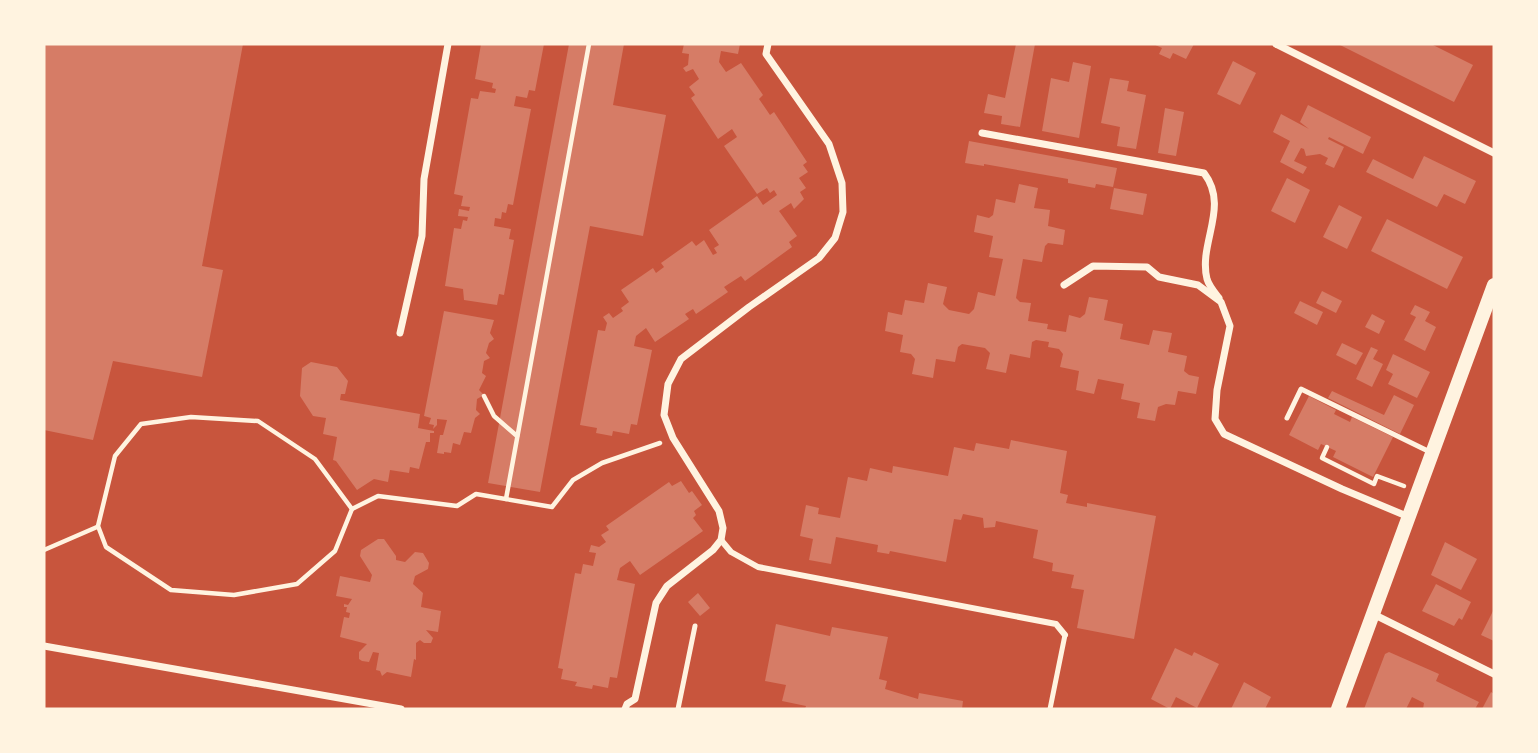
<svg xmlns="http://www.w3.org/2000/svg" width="1538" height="753" font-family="Jost,sans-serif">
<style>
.building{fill:#d67c66}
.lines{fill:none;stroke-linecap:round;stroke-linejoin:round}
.path{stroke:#fff3e0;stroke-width:4.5}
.service{stroke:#fff3e0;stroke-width:5}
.pedestrian{stroke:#fff3e0;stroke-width:6}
.minor{stroke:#fff3e0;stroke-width:7}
.secondary{stroke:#fff3e0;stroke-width:14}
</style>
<rect width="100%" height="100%" fill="#c8553d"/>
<!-- building -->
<g class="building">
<path d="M44,44H243L202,266L223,270L202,377L113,361L93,440L44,430Z"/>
<path d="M481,44H544L535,91L529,90L527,98L516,96L514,106L531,109L513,205L508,204L506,213L502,212L501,219L495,218L494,226L511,229L509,239L514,240L504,295L499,294L497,305L464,300L463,289L445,286L454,228L461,229L463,220L467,221L468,217L458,216L459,209L469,211L470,207L461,206L463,196L454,194L471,98L478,99L480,91L495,93L496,89L492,88L493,83L475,79Z"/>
<path d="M569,44H624L613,105L666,115L643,236L590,226L540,492L488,483Z"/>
<path d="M684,44H740L738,54L721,51L719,62L726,72L741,63L763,95L759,99L770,115L774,112L807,162L803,165L808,172L799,178L806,188L800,192L804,199L794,209L791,203L779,211L797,236L789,242L792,247L745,281L741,276L724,287L728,292L696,314L693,309L685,314L689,319L655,342L646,328L636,336L634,346L652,350L637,425L631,424L629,434L613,431L612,436L596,433L597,428L580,425L598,330L605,331L607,323L603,317L609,313L613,318L623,311L621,308L629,302L621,290L653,268L656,273L664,267L661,263L692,241L696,246L704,240L713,255L717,253L714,248L719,245L709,230L757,196L763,205L777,195L774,190L770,193L767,188L757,194L724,146L737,137L732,129L718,139L691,98L695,95L689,87L699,79L693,69L686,72L683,68L688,65L689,54L682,53Z"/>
<path d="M1016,44H1035L1020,127L1001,124L1002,116L984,113L988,94L1005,98Z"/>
<path d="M1153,44H1194L1186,59L1173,53L1170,59L1159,54L1162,48Z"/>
<path d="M1338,44H1431L1473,65L1454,102Z"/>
<path d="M1233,61L1256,73L1240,105L1217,94Z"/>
<path d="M1073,62L1091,66L1079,138L1042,131L1051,78L1069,82Z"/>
<path d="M1110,78L1129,81L1127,91L1146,95L1136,149L1117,146L1120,127L1101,123Z"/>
<path d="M1308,105L1371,137L1363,154L1329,137L1328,139L1344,147L1334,168L1325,164L1328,158L1320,154L1306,156L1304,149L1301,148L1294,161L1307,167L1303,174L1280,162L1290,141L1273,132L1281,114L1309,129L1300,122Z"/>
<path d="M1165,108L1184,112L1176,156L1158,153Z"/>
<path d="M969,141L1117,168L1113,187L1096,184L1095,188L1068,183V179L984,164V166L965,163Z"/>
<path d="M1424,156L1476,181L1465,204L1444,194L1437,207L1366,172L1373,159L1413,179Z"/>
<path d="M1287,178L1310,190L1295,223L1271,211Z"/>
<path d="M1019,184L1038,188L1034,208L1050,210L1048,226L1065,230L1063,245L1048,243L1045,246L1042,262L1023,259L1016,298L1020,302L1031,303L1028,321L1048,324L1047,329L1066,332L1069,315L1080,318L1085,314L1089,297L1108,300L1104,320L1123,324L1120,339L1149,345L1153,330L1172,333L1168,352L1187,356L1184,371L1189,375L1199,377L1196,394L1178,391L1175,405L1166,404L1158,407L1155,421L1137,418L1140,403L1121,399L1124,384L1098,379L1094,394L1076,390L1079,371L1060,367L1063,354L1059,349L1048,347L1049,342L1036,340L1032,342L1030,358L1010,354L1006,373L986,369L990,353L985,348L962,344L958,347L955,362L936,359L933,378L912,374L915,359L911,354L900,352L903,335L885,331L888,312L902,315L905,300L924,303L928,283L947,287L943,304L949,310L969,314L974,309L978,292L995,296L1003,259L989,257L993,236L974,232L977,215L989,218L993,215L996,199L1015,203Z"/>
<path d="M1114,188L1147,194L1143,215L1110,209Z"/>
<path d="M1339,205L1362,217L1347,249L1323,237Z"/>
<path d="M1387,219L1463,257L1447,289L1371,251Z"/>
<path d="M1322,291L1342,301L1336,313L1316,303Z"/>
<path d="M1300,301L1323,312L1317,325L1294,313Z"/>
<path d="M1415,305L1430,312L1425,321L1436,327L1425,351L1404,340L1416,317L1410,314Z"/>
<path d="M444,311L494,320L490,333L494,339L489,343L486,353L490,358L484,361L482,373L486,376L479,390L484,395L477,399L476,410L480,414L475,418L471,433L464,432L460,445L453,443L451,453L444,452V454L437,453L440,435H443L447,420L437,419V425L433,429L434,425L429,424L431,418L424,416Z"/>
<path d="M1372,314L1385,321L1379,334L1365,327Z"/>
<path d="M1342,343L1363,353L1356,365L1336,355Z"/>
<path d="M1371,347L1378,350L1373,359L1383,364L1372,387L1356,379Z"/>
<path d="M1393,354L1430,372L1417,398L1388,384L1393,374L1386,370Z"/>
<path d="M311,362L337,367L348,381L345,394H341L340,400L420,414L418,428L434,431V433H430V442H426L419,469L410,467L409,473L390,470L388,482L374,479L357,490L336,461L333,460L337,437L323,434L326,418L313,416L300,396L302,368Z"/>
<path d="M1332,391L1384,415L1394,395L1414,405L1400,434L1328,398Z"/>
<path d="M1309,396L1336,410L1334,414L1350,422L1352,417L1393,437L1373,477L1333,457L1336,451L1321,444L1318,450L1289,435Z"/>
<path d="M1011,440L1067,451L1060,493L1068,495L1066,503L1087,507V503L1156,516L1134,639L1077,628L1084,590L1071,588L1074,575L1052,571L1053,563L1033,558L1038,530L996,521L995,527L984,528L983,518L963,514L961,520L954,519L946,562L890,551L889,554L877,552L878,545L836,537L831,564L809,560L813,539L800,536L806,505L819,508L818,514L840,518L848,477L867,481L870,468L892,473L893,466L948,476L954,447L974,451L976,443L1009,449Z"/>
<path d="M681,481L689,493L692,491L702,505L694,511L696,515L693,518L703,531L640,575L630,561L620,568L617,580L635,584L617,678L610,677L608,688L593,685L592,689L575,686L577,682L561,679L563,669L558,668L575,573L581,574L583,564L593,566L596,553L589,552L591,545L599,547L606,542L601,535L609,530L606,526L669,482L672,486Z"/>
<path d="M378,539H384L396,556V560L405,562L415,552L423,553L429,563L428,569L415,576L413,584L423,593L421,607L441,611L438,632L426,630L433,638L431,643H424L420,640L416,643V660L414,659L411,677L387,672L382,676L380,671L376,670L379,653L373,652L369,662L362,661L359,659V652L367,644L340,637L344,617L349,618L350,613L346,612L347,607H344V604L348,605L352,599L336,596L340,576L370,582L372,575L360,556L361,550Z"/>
<path d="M1445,542L1477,559L1461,590L1431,575Z"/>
<path d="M1436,584L1471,602L1462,620L1459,618L1454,626L1422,611Z"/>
<path d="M698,593L710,608L700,616L688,602Z"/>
<path d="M1494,609V641L1481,635Z"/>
<path d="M776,624L830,636L832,627L888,637L879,679L887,681L885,689L918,699L919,693L963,701L962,709H805L806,706L782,701L786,685L765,681Z"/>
<path d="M1175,648L1192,656L1194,652L1219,664L1197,708L1176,697L1170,709L1151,699Z"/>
<path d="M1389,652L1439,674L1436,681L1479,702L1475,709H1423L1424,703L1412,697L1406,709H1364L1385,654Z"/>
<path d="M1244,682L1271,697L1265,709H1231Z"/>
<path d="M1491,692L1494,694V709H1482Z"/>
</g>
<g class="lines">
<!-- path -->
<g class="path">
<path d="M484,396L494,416L517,436"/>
<path d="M191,417L258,421L315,459L352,509L335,551L297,584L234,595L171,590L106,547L98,526L115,456L141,424Z"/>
<path d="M1327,447L1322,458L1374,484L1377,476L1404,486"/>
<path d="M506,499L589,44"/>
<path d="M352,509L378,496L457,506L476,494L552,507L573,480L602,463L660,443"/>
<path d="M44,550L97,527"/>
</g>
<!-- service -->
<g class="service">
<path d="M1287,418L1301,389L1430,452"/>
<path d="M678,709L695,626"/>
<path d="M1050,709L1065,635"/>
</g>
<!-- pedestrian -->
<path class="pedestrian" d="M721,540L731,552L758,567L1056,624L1065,635"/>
<!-- minor -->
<g class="minor">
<path d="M1276,44L1494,153"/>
<path d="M982,133L1204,173C1230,207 1198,243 1207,279C1209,286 1215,293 1219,298"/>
<path d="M1064,285L1093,266L1147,267L1159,277L1198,285L1221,302L1230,326L1217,390L1215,419L1224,434L1342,489L1409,517"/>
<path d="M400,333L422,236L424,179L448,44"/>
<path d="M1373,614L1494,674"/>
<path d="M44,646L401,709"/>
<path d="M625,709L627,704L635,699L656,603L667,586L713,550L721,540L723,528L719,511L673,438L664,415L668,384L681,359L749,307L819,258L835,238L843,212L842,183L829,144L766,54L768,44"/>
</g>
<!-- secondary -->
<path class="secondary" d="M1338,709L1494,285"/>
</g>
<!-- border -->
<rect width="1538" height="753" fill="none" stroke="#fff3e0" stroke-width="91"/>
</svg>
